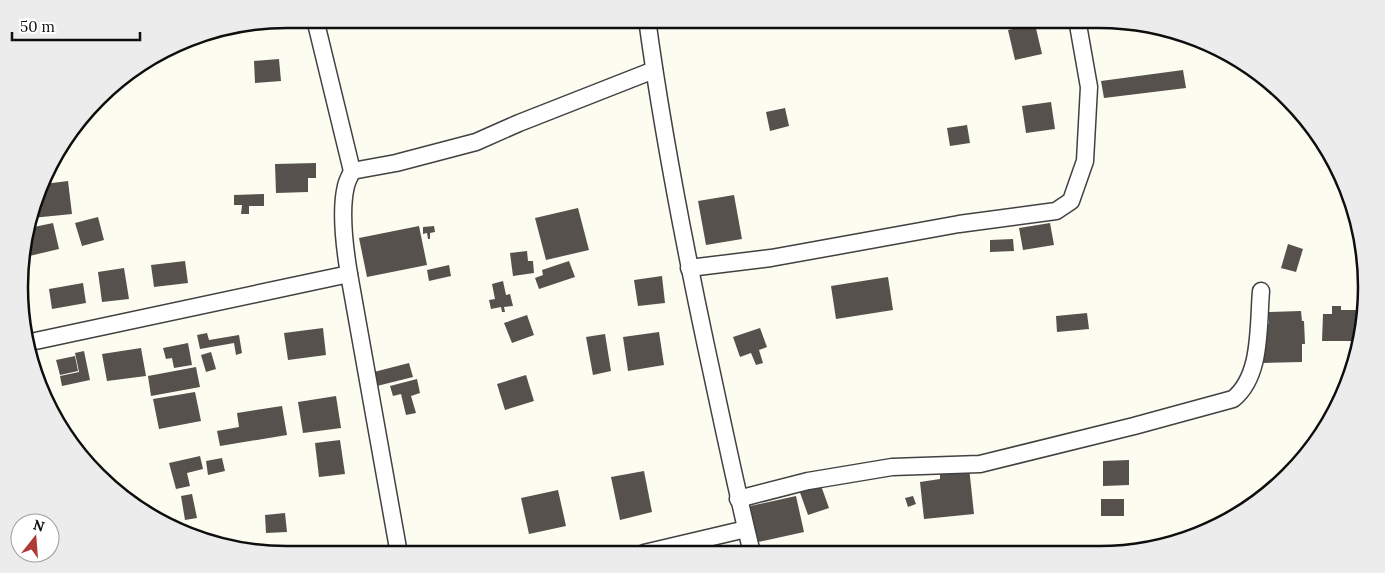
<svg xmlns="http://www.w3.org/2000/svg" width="1385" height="573" font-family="Lora,serif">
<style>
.building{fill:#56514c}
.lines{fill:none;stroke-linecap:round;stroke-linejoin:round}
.minor-casing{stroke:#414141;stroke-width:19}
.minor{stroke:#fff;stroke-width:16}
.rim{fill:none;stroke:#0e0e0e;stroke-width:2.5}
</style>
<rect width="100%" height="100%" fill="#fdfcf1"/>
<!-- building -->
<g class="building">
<path d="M586,19H608L609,22L588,26Z"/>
<path d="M1035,24L1042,54L1015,60L1008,30Z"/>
<path d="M279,59L281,81L255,83L254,61Z"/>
<path d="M1183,70L1186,88L1104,98L1101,81Z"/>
<path d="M1051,102L1055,129L1026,133L1022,106Z"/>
<path d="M785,108L789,126L770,131L766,112Z"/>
<path d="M967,125L970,143L950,146L947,128Z"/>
<path d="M316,163V178H308V192L276,193L275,164Z"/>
<path d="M68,181L72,214L32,218L44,184Z"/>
<path d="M264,194V206H249V214H241L242,205H234V195Z"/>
<path d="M734,195L742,239L706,245L698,201Z"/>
<path d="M578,208L589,250L546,260L535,218Z"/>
<path d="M98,217L104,240L82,246L75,223Z"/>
<path d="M53,223L59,249L21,258V251L29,228Z"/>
<path d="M1050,223L1054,245L1023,250L1019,228Z"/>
<path d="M419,226L427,265L367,277L359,238Z"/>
<path d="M434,226L435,232L430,233V239H428L427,233L423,234V227Z"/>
<path d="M1013,239L1014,251L990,252V240Z"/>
<path d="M1288,244L1303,249L1296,272L1281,268Z"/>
<path d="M527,251L528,261H533L534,273L513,276L510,253Z"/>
<path d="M185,261L188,283L154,287L151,265Z"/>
<path d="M569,261L575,277L539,289L535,278L543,275L542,270Z"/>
<path d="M449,265L451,276L429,281L427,270Z"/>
<path d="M124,268L129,299L102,302L98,272Z"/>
<path d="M662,276L665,303L638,306L634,280Z"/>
<path d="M888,277L893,310L836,319L831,286Z"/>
<path d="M503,281L506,295L510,294L513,306L504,307L505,312H502L501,307L491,309L489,300L495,299L492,284Z"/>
<path d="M83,283L86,303L52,309L49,289Z"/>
<path d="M1332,306H1341V310H1360L1356,341H1322L1323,314H1332Z"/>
<path d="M1301,311L1302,321H1304L1305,344H1302V362L1263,363L1262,324H1269V312Z"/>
<path d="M1087,313L1089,329L1057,332L1056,316Z"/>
<path d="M527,315L534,335L512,343L504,323Z"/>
<path d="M323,328L326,355L288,360L284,333Z"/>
<path d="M760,328L767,347L759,350L763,363L756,365L751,353L740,357L733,337Z"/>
<path d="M659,332L664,365L628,371L623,337Z"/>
<path d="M207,333L209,340L239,335L242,353L236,355L234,343L200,349L197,335Z"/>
<path d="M605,334L611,371L593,375L586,337Z"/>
<path d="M188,343L192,365L174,368L172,358L166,359L163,348Z"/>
<path d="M141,348L146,376L107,381L102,354Z"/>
<path d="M84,351L90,380L62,386L60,376L79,372L75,353Z"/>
<path d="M211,352L216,369L206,372L201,355Z"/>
<path d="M75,356L78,371L60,375L56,360Z"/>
<path d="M409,363L413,377L377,386L374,372Z"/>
<path d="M196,367L200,387L151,396L148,376Z"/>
<path d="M526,375L534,401L505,410L497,384Z"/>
<path d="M417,379L420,393L411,396L416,413L406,415L401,394L393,396L390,386Z"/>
<path d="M195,392L201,421L159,429L153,399Z"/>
<path d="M336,396L341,428L303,433L298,402Z"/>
<path d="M282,406L287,435L220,446L217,431L239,427L237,413Z"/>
<path d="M340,440L345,474L319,477L315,443Z"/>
<path d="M200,456L203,469L187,473L190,486L176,489L169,463Z"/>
<path d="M222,458L225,471L208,475L206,461Z"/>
<path d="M1129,460V485L1103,486V461Z"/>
<path d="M969,467L974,514L924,519L920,482L940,479V470Z"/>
<path d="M644,471L652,512L620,520L611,477Z"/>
<path d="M819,480L829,508L808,515L798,487Z"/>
<path d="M558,490L566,526L529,534L521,498Z"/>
<path d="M192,494L197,518L185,520L181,496Z"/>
<path d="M796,496L804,532L758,542L750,506Z"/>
<path d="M913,496L916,504L908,507L905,498Z"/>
<rect x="1101" y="499" width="23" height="17"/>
<path d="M285,513L287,532L266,533L265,515Z"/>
</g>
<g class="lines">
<defs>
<g id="minor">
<path d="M315,19L352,171C350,176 347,181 346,186C340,210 345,250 349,274"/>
<path d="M647,19C662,129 683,238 706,346C721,415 735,484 752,553"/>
<path d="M352,171L396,163L476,142L519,123L654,70"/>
<path d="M689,268L771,258L959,224L1056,211L1071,201L1085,161L1089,87L1077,19"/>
<path d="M26,343L349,274L399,554"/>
<path d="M738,499L808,481L892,467L980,464L1134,426L1233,399C1262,376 1258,326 1261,291"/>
<path d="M644,553L746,529"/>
</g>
</defs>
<!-- minor casing -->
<use href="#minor" class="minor-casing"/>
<!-- minor -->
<use href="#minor" class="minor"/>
</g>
<!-- crop -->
<path d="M0 0H1385V573H0ZM287 28H1099A259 259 0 0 1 1358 287V287A259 259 0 0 1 1099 546H287A259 259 0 0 1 28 287V287A259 259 0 0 1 287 28Z" fill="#ececec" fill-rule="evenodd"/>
<path class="rim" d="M287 28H1099A259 259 0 0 1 1358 287V287A259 259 0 0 1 1099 546H287A259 259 0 0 1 28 287V287A259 259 0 0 1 287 28Z"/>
<!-- north arrow -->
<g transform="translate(35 538) rotate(17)"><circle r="24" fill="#ffffff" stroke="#9f9f9f"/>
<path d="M0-4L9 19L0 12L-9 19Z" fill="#af3b36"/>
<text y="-8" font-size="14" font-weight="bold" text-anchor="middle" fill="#0e0e0e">N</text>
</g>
<!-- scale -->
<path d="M12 32v8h128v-8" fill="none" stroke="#0e0e0e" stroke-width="2.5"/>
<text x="20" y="32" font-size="15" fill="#0e0e0e" stroke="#ffffff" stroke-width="4" paint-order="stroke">50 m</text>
</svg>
